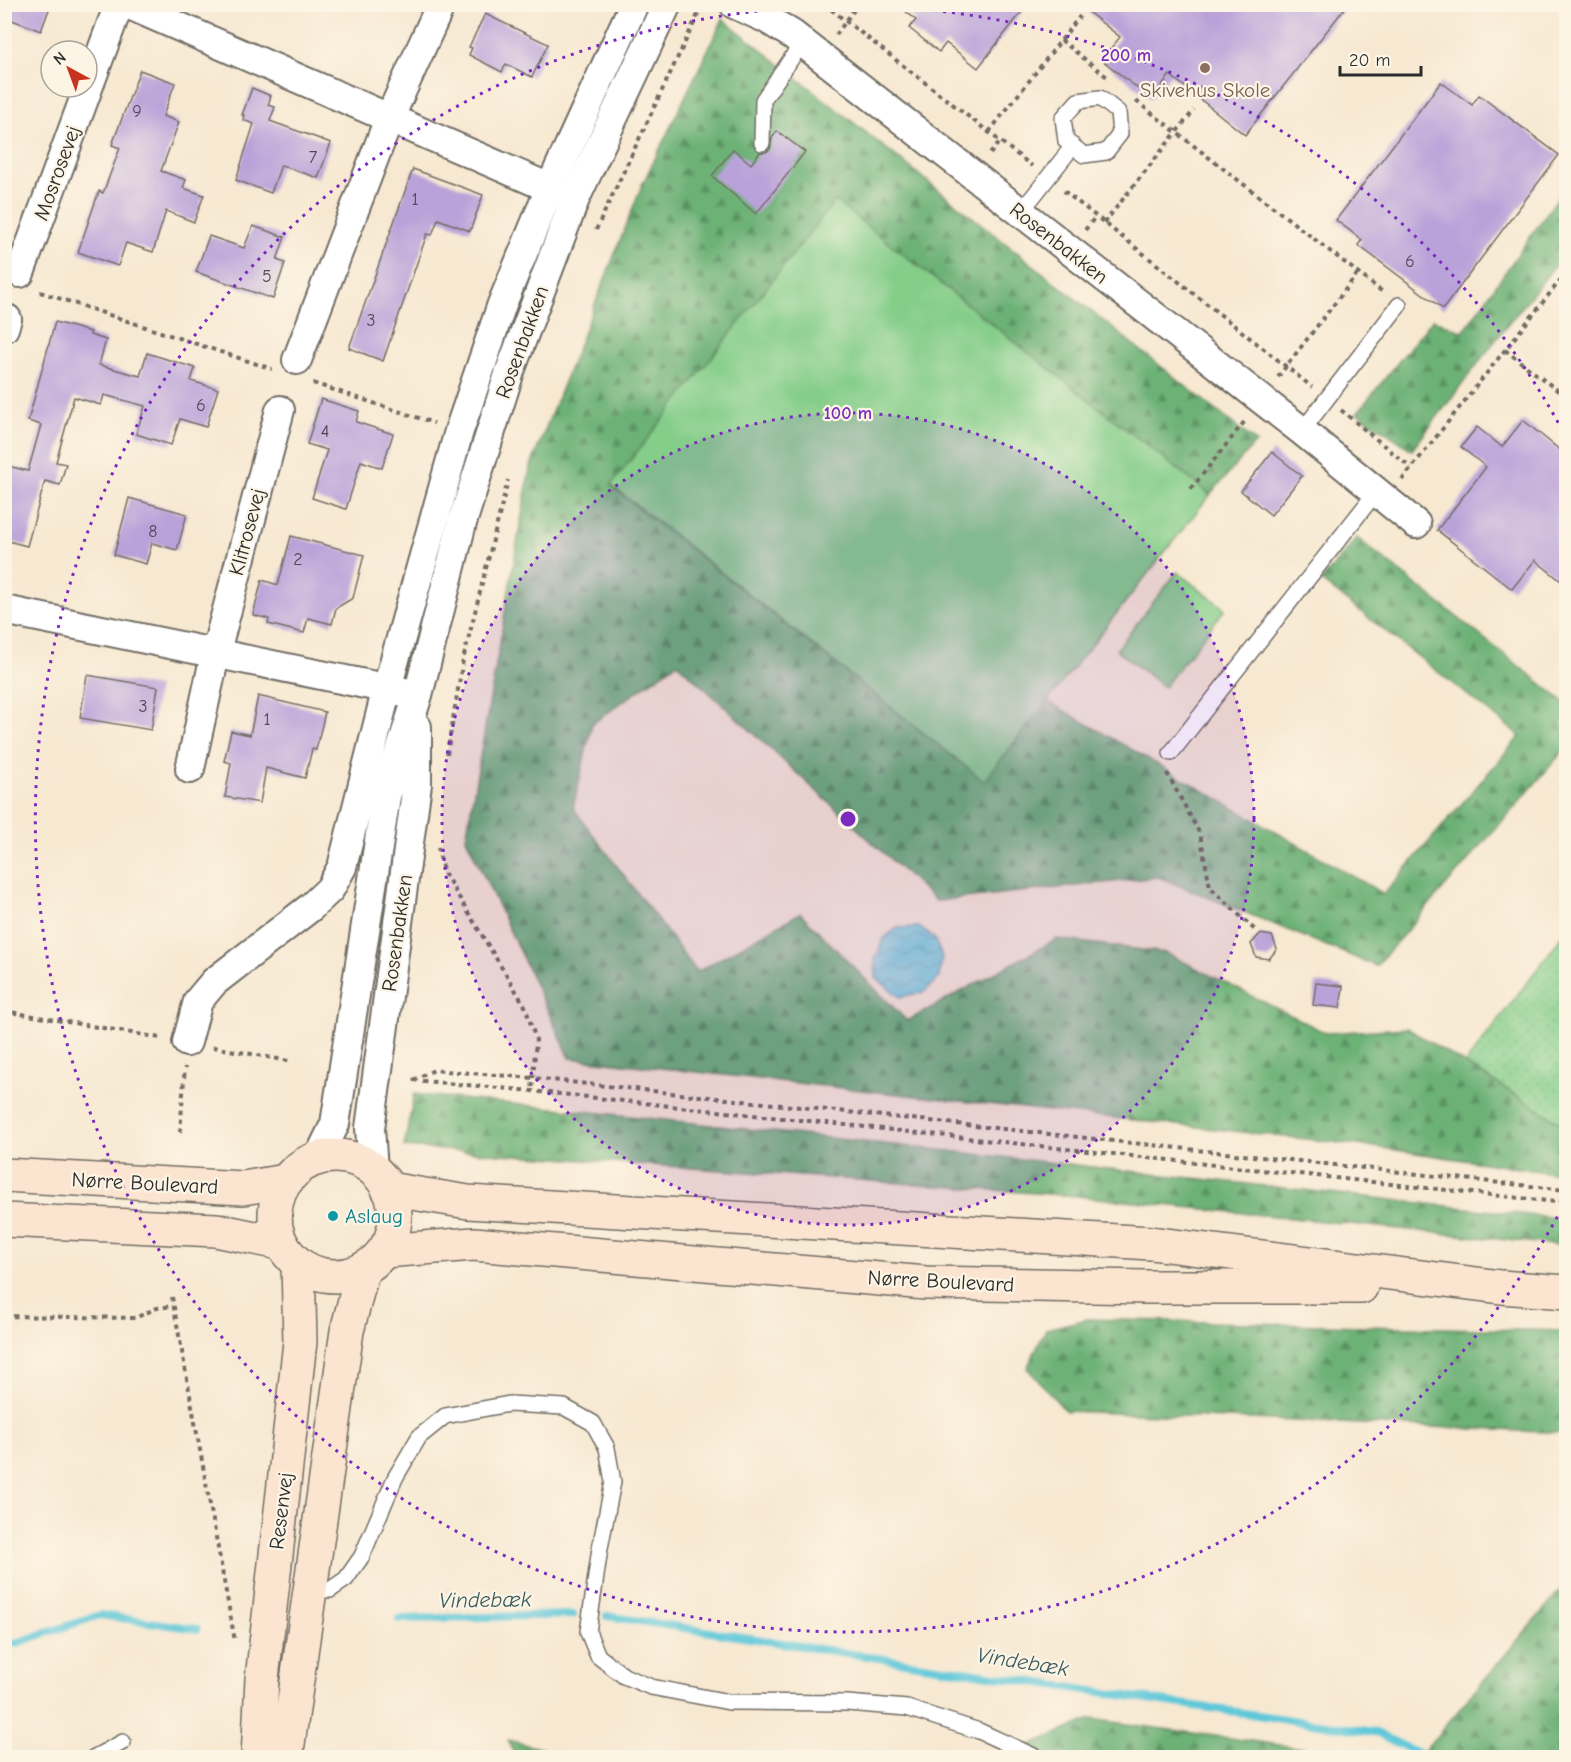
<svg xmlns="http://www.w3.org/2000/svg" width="1571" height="1762" font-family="'Comic Neue',sans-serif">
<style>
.green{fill:url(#green-dots);stroke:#587c5a;stroke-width:1.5}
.forest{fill:url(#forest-firs);stroke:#4c6e50;stroke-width:1.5}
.pitch{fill:#85ce8a;stroke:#587c5a;stroke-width:1.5}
.water{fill:url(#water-waves);stroke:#447a82;stroke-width:1.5}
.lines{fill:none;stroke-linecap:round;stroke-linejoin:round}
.stream{stroke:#5ec8d9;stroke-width:8}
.building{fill:#b9a2d9}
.lane-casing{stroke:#726d65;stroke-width:18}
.street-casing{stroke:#726d65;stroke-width:32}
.secondary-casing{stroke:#726d65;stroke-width:36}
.path{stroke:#726d65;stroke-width:4;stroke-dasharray:4.5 4.5;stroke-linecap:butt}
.lane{stroke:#fff;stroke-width:15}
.street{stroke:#fff;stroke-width:28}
.secondary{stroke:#fce5d0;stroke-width:33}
.ring{fill:none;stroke:#7b2cbf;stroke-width:3;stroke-dasharray:3 6}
.education-dot{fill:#8d6e63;stroke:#fcf5e5;stroke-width:2}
.culture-dot{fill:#0f9aa8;stroke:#fcf5e5;stroke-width:2}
.labels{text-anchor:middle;stroke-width:4.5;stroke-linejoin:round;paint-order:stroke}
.number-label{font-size:18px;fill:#4e4956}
.education-label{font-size:21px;fill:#785e54;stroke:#fcf5e5}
.street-label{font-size:21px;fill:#2b2b2b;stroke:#fcf5e5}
.culture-label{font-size:21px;fill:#0d838f;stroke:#fcf5e5;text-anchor:start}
.water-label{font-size:22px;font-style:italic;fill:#3a5a5f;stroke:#fcf5e5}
.centre{fill:#7b2cbf;stroke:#fcf5e5;stroke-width:3}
.ring-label{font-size:18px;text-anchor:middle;font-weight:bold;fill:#7b2cbf;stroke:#fcf5e5;stroke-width:4.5;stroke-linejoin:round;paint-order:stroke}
</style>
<defs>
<pattern id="green-dots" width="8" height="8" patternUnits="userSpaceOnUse" patternTransform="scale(1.5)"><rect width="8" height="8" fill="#85ce8a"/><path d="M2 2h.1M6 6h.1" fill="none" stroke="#73b177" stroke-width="1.8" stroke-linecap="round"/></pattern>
<pattern id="forest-firs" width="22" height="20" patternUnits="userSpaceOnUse" patternTransform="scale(1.5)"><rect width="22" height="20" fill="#6cb176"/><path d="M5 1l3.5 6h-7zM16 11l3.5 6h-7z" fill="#599061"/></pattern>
<pattern id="water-waves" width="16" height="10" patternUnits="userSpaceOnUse" patternTransform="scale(1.5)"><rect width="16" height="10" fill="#5ec8d9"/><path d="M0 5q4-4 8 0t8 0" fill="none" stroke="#4ea3b0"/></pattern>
</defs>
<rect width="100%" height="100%" fill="#fcf5e5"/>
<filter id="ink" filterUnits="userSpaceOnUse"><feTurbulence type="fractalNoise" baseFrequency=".0167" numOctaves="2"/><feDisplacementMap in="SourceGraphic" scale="12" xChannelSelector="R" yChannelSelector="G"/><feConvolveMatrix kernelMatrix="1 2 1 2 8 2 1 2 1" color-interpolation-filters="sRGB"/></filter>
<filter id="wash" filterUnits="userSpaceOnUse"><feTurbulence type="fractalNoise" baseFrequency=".008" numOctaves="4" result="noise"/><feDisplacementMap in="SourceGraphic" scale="24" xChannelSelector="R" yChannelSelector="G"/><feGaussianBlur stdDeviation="1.35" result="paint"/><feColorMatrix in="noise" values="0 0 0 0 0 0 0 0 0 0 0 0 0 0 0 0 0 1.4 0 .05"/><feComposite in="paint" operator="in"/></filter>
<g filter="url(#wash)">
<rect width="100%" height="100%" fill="#f7e8d1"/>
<!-- green -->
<path class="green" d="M1566,931V1126L1465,1064Z"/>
<!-- forest -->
<g class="forest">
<path d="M723,19L1256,442L1210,495L835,201L611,486L984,781L1047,701L1384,894L1520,736L1321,581L1357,538L1566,703V748L1376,966L1158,877L936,901L677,663L592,724L573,808L697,972L800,913L907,1021L1057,939L1166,953L1326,1033L1407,1028L1566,1126V1175L1368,1146L570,1058L466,838L530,468L642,185Z"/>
<path d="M1566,186V252L1502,332L1412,450L1357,413L1433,319L1463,332Z"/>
<path d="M414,1094L602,1113L1566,1219V1246L1076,1196L404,1147Z"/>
<path d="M1087,1319L1566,1331V1433L1066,1411L1027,1368L1046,1329Z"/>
<path d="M1566,1583V1757H1419Z"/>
<path d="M1091,1719L1367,1757L1000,1758Z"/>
<path d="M508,1740L572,1757H516Z"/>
</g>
<!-- pitch -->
<g class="pitch">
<path d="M835,201L1210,495L984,781L611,485Z"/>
<path d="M1177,572L1225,609L1164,687L1116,650Z"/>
</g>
<!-- water -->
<path class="water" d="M919,927L934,938L942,956L939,978L924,992L900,997L876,978L875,959L884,938L897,928Z"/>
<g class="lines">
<!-- stream -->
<g class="stream">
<path d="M607,1616L1092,1691L1374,1732L1428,1758"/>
<path d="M399,1619L573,1615"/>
<path d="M4,1647L100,1615L197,1629"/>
</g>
</g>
<g id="blocks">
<!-- building -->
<g class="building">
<path d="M4,4H51L41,31L4,17Z"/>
<path d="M897,4H1028L978,68L946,43L939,52L909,28L916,20Z"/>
<path d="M1078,4H1348L1245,135L1170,75L1151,99L1102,60L1120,37Z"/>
<path d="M485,14L548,44L532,77L506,64L502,72L469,55L472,48L469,47Z"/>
<path d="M140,70L175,83L163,116L179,122L161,171L186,180L183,188L204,195L194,222L166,211L153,252L126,243L118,266L78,252L99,191L103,193L120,148L112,145Z"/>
<path d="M1441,82L1472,105L1479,95L1559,155L1443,309L1358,245L1362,240L1336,220Z"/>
<path d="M252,88L271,96L268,105L275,107L270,121L331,143L318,178L281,165L271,193L236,180L254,124L243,120L244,115H242Z"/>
<path d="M777,131L805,152L756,214L712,176L733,149L751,164L760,152H766L770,149L772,138Z"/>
<path d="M413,169L483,195L470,231L438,219L432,235L427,234L383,361L349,348Z"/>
<path d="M253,226L285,237L277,260L285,263L273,299L196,272L209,236L244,248Z"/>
<path d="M55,322L91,332L90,335L106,340L99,365L140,376L147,353L195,368L191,381L218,389L206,427L180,419L171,445L136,434L145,406L104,395L101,405L74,397L56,462L66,464L60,485L45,481L27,546L4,540V478L8,466L28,471L41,425L28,421Z"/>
<path d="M321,399L359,411L356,422L393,434L382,468L361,461L346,509L312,498L327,450L307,444Z"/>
<path d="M1523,420L1566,455V585L1535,560L1512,589L1437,530L1486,467L1461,447L1477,427L1502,447Z"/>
<path d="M1272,452L1302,476L1271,515L1241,491Z"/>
<path d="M129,498L187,514L177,550L152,543L146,564L114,555Z"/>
<path d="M291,536L364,555L353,598L336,608L332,624L308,618L304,633L268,624L269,619L253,615L262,580L278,585Z"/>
<path d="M87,675L158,687L151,730L80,718Z"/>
<path d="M258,696L325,712L316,750L312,749L305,778L266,768L260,803L225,797L231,763L224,761L231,731L250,735Z"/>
<path d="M1260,934L1272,936L1277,949L1269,959L1256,957L1251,944Z"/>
<path d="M1316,983L1343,986L1340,1008L1313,1005Z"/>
</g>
</g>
</g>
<g filter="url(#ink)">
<use href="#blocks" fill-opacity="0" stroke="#726d65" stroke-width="1.5"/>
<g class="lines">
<defs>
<g id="lane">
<path d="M1100,98L1118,112L1120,134L1106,152L1084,155L1066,141L1063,118L1078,101Z"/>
<path d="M762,143L763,100L802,43"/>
<path d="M1020,213L1073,146"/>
<path d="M1302,431L1399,305"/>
<path d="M1171,753L1377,491"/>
<path d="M310,1589L330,1590L346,1579L362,1556L395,1478L419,1437L445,1416L509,1404L564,1407L593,1423L607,1448L613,1482L600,1548L588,1632L598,1656L624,1676L651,1687L729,1702L847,1703L907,1708L979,1731L1038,1758"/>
<path d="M93,1758L123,1742"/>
</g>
<g id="street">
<path d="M127,4L568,196"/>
<path d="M734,4L767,19L793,35L1302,431L1416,524"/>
<path d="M20,273L119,4"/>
<path d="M4,328L7,319"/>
<path d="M297,360L389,119L441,4"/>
<path d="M4,610L404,692"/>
<path d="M190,769L215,655L280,410"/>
<path d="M187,1042L198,1001L214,982L311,907L330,889L342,867L387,688L459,431L502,304L550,188L634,4"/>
<path d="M318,1159L335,1124L386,796L418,695L462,523L510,371L575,199L667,4"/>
<path d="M373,1170L370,1128L417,784V727"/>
</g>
<g id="secondary">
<circle cx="335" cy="1216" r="60"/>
<path d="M4,1175L243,1188L286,1181"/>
<path d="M388,1189L468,1202L1151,1243L1501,1287L1566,1292"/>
<path d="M4,1220L216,1230L280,1243"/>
<path d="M384,1251L474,1244L926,1283L1146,1287H1361"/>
<path d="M258,1758L262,1679L300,1342L298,1264"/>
<path d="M286,1758L347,1331L363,1269"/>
</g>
</defs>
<!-- lane casing -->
<use href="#lane" class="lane-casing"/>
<!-- street casing -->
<use href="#street" class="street-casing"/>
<!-- secondary casing -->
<use href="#secondary" class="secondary-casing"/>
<!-- path -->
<g class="path">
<path d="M824,4L1032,166"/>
<path d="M836,35L858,4"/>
<path d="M1061,40L1107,77"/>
<path d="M1136,101L1384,293"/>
<path d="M989,132L1080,16"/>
<path d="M990,154L1000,141"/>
<path d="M1064,191L1312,387"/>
<path d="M1104,223L1194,110"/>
<path d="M596,230L703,4"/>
<path d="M1085,230L1096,216"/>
<path d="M40,292L272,369"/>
<path d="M1505,350L1566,397"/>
<path d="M1278,377L1358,273"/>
<path d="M313,383L434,423"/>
<path d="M1341,410L1411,468"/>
<path d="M1402,480L1566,273"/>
<path d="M1191,489L1245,421"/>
<path d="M447,754L463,660L508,480"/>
<path d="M1167,773L1200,834L1210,887L1256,931"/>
<path d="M438,847L443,871L525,1006L536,1040L532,1091"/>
<path d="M4,1011L161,1038"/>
<path d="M213,1047L289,1061"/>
<path d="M413,1080L434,1070L533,1078L1566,1190"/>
<path d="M413,1080L532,1091L1566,1203"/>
<path d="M180,1132L185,1067"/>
<path d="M172,1297L235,1641"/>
<path d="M4,1316L135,1318L157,1308L173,1306"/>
</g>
<!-- lane -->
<use href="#lane" class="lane"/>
<!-- street -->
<use href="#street" class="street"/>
<!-- secondary -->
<use href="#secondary" class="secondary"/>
</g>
</g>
<!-- distance rings -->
<circle cx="848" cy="819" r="406" fill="#7b2cbf" fill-opacity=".12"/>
<g class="ring">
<circle cx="848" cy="819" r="406"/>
<path d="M1566 1201A813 813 0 1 1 1566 437"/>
</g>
<!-- markers -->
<circle class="education-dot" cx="1205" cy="68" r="6"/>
<circle class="culture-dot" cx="333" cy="1216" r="6"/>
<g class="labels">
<!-- number labels -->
<g class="number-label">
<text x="137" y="117">9</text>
<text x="313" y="163">7</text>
<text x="415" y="205">1</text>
<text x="1410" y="267">6</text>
<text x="267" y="282">5</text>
<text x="371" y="326">3</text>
<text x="201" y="411">6</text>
<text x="325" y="437">4</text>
<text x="153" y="537">8</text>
<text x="298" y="565">2</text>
<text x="143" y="712">3</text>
<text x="267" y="725">1</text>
</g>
<!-- education labels -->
<g class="education-label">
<text x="1205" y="97">Skivehus Skole</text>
</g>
<!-- street labels -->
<g class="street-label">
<text transform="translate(57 173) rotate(-70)" y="7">Mosrosevej</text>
<text transform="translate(1059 243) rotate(38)" y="7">Rosenbakken</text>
<text transform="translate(522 342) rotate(-70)" y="7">Rosenbakken</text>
<text transform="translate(247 532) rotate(-75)" y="7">Klitrosevej</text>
<text transform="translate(397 933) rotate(-82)" y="7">Rosenbakken</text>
<text transform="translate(145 1183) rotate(3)" y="7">Nørre Boulevard</text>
<text transform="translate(941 1281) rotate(3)" y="7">Nørre Boulevard</text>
<text transform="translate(281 1511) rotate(-83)" y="7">Resenvej</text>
</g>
<!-- culture labels -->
<g class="culture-label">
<text x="345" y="1223">Aslaug</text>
</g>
<!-- water labels -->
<g class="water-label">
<text transform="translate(485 1599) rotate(-1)" y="8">Vindebæk</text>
<text transform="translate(1023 1661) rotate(9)" y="8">Vindebæk</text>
</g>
</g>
<circle cx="848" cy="819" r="9" class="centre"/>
<g class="ring-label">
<text x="1126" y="61">200 m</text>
<text x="848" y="419">100 m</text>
</g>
<!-- margin -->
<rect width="1571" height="1762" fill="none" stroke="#fcf5e5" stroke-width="24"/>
<!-- north arrow -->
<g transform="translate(69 69) rotate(319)"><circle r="28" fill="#fcf5e5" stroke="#a8a49b" stroke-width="1.5"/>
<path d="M0-4.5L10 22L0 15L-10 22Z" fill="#c8321e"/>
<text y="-9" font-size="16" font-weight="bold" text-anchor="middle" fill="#2b2b2b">N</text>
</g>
<!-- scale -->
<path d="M1340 66v9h81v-9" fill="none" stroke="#2b2b2b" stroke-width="3"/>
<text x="1349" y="66" font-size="18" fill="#2b2b2b" stroke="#fcf5e5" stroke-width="4.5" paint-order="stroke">20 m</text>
</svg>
